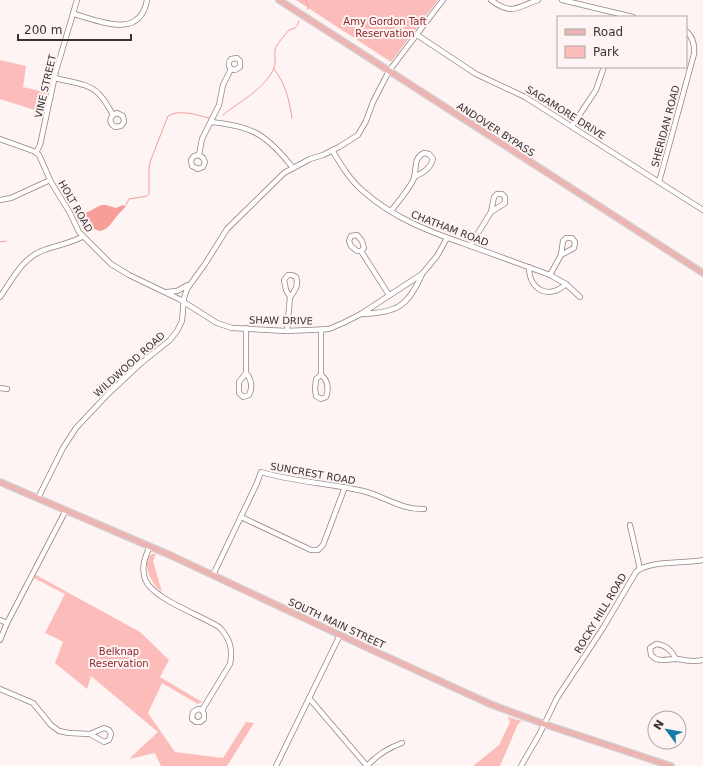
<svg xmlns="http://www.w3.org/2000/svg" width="703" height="766" font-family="'DejaVu Sans',sans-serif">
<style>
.green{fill:#fcbdba}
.water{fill:#f79d9a}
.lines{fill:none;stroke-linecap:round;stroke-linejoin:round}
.stream{stroke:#f79d9a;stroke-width:1}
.minor-casing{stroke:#958281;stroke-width:6}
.major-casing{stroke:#d4d2d2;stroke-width:8}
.minor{stroke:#fff;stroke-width:4.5}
.major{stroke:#ecb5b4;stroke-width:5.5}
.labels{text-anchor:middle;stroke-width:4;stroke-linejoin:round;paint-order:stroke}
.park-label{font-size:10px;fill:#8e262c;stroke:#fdf4f3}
.street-label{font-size:10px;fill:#3a3232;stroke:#fdf4f3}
</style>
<rect width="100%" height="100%" fill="#fdf4f3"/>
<!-- green -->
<g class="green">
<path d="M296,0H438L391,62Z"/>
<path d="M0,60L26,66L23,87L48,93L44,113L0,99Z"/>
<path d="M152,554H156L153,561L162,592C152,585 140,563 152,554Z"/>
<path d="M36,575L140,632L169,660L160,677L202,702L198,704L162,683L148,713L175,752L223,758L246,722L254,723L227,766H161L155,753L129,759L158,732L91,676L87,689L55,663L63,642L58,639L45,633L65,594L34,578Z"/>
<path d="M508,717L522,721L518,724L500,766H473L499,745L510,722Z"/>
</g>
<!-- water -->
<path class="water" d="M101,205H106L116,208L123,205L126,206C123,210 120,212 117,216C112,222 109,229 100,231C90,229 88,220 79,216V214L88,212Z"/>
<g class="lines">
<!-- stream -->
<g class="stream">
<path d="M306,0L309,8L307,9"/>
<path d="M274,69C286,85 289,99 292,118"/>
<path d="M223,115C240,101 265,89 274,68C277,61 273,53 276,47C279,41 285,35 289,30C296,28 297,28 299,21"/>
<path d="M126,205L129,199L147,196L149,194V169L150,162L168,116C179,109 198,115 209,118"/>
<path d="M0,242L6,241"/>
</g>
<defs>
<g id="minor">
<path d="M491,0C512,16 517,7 538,0"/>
<path d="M562,0L633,17"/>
<path d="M74,14C100,21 140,40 147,0"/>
<path d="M417,35L476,74L525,97L703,210"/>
<path d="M55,78C69,82 89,83 99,94C105,100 109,108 113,115C109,119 110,124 115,127L121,126L124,122L123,116L117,113L113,115"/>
<path d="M211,122C253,126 267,135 293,168"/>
<path d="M572,126L596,90L604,67"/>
<path d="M0,139L36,152L39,155L51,182L70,213L79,232L111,264L129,275L179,299L217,323L232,328L286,331L310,330L329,329L343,323L361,314L422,274L437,256L447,238"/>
<path d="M332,150C341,165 350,180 363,191C393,218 430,232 468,245C495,255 523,265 550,275L566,284L580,297"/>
<path d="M36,153L40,145L56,71L77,0"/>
<path d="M199,155L203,158L205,162L203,167L198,169L192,166L191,160L194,156L199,155L202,139L219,105L223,85L231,69L235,70L240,67V61L237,58L231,59C228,62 228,66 231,69"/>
<path d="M659,182L694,54C695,44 693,37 686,31"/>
<path d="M0,200L11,198L50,180"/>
<path d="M391,211C397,203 411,187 414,178C417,168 413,158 424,153L429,154L433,159C430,169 423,173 414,177"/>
<path d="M470,246L491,212L494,197L497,194H502L505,197V203L491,212"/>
<path d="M361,251H357L351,246L349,241L351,236L357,235L362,241L364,248L361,251L389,295"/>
<path d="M529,267C529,290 549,300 566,284"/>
<path d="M550,275L561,255L563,241L566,238H572L575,242L574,248L561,255"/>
<path d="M167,292L177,291L188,285"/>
<path d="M0,297C12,280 23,257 44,250C58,245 68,244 82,237"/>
<path d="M361,314C396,313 408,307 422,274"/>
<path d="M321,330V375C328,380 329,389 326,397L321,399L316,396L315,389L316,379L321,375"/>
<path d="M287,331L290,297L286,290L284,280L288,275H292L296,277C299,285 295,291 290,297"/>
<path d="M246,373C251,379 253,387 249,395L243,397L239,393V382L246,373V328"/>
<path d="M0,388L7,389"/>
<path d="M38,498L63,448L76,428L108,394L140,364L170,340L177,331L182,321L184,298L187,289L205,264L227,229L284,173L310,159L323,155L339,147L358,135L366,121L373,102L389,71L443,0"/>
<path d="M241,517L311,550H318L323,545L345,487"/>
<path d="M630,525L640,569"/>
<path d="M150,546C145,557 141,567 145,579C152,599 201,615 219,627C230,638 233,649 230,664L202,710L198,709L193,712L192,719L196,722H200L204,719V714L202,710"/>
<path d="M213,575L257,483L261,472C294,482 329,483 363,491C384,496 401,510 424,509"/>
<path d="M0,620L7,623"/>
<path d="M0,640L7,623L66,510"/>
<path d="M676,659C671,650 666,645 656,644L650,648L651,655C659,664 668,658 678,659C687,661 694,662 703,660"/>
<path d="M0,689L33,703L51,725L59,731L69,733L90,734L104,742L109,740L111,734L109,730L104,728L90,734"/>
<path d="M309,698L367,766"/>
<path d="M276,766L340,635"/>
<path d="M367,766C377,755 388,748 402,743"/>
<path d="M521,766L539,735L557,698L603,628L636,572C649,560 684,564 703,560"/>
</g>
<g id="major">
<path d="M279,0L703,273"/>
<path d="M0,482L172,556L370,649L490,704L544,724L671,766"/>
</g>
</defs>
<!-- minor casing -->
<use href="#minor" class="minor-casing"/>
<!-- major casing -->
<use href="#major" class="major-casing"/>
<!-- minor -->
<use href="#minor" class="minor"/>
<!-- major -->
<use href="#major" class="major"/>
</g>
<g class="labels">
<!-- park labels -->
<g class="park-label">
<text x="385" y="25">Amy Gordon Taft<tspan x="385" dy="12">Reservation</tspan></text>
<text x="119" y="655">Belknap<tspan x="119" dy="12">Reservation</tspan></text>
</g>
<!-- street labels -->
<g class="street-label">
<text transform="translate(45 86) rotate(-77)" y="4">VINE STREET</text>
<text transform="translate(566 112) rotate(32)" y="4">SAGAMORE DRIVE</text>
<text transform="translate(665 126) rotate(-75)" y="4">SHERIDAN ROAD</text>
<text transform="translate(496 129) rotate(33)" y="4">ANDOVER BYPASS</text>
<text transform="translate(76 206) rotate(60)" y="4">HOLT ROAD</text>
<text transform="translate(450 228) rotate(21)" y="4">CHATHAM ROAD</text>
<text transform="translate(281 320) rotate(1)" y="4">SHAW DRIVE</text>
<text transform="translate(129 364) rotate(-42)" y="4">WILDWOOD ROAD</text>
<text transform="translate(313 473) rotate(10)" y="4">SUNCREST ROAD</text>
<text transform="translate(600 613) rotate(-59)" y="4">ROCKY HILL ROAD</text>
<text transform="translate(337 623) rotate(25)" y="4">SOUTH MAIN STREET</text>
</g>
</g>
<!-- legend -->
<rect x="557" y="16" width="130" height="52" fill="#fdf4f3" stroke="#afa6a6"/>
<rect x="565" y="29" width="20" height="6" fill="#ecb5b4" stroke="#afa6a6"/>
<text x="593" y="36" font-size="12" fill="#3a3232">Road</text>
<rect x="565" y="46" width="20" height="12" fill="#fcbdba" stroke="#afa6a6"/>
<text x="593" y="56" font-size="12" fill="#3a3232">Park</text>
<!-- north arrow -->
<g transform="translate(667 730) rotate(302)"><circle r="19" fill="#fdf4f3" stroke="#afa6a6"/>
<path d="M0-3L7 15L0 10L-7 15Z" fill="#127ca6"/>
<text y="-6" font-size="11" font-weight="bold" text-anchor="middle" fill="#3a3232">N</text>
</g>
<!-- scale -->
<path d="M18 34v6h113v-6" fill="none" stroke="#3a3232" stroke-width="2"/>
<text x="24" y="34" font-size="12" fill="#3a3232" stroke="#fdf4f3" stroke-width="3" paint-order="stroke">200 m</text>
</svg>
